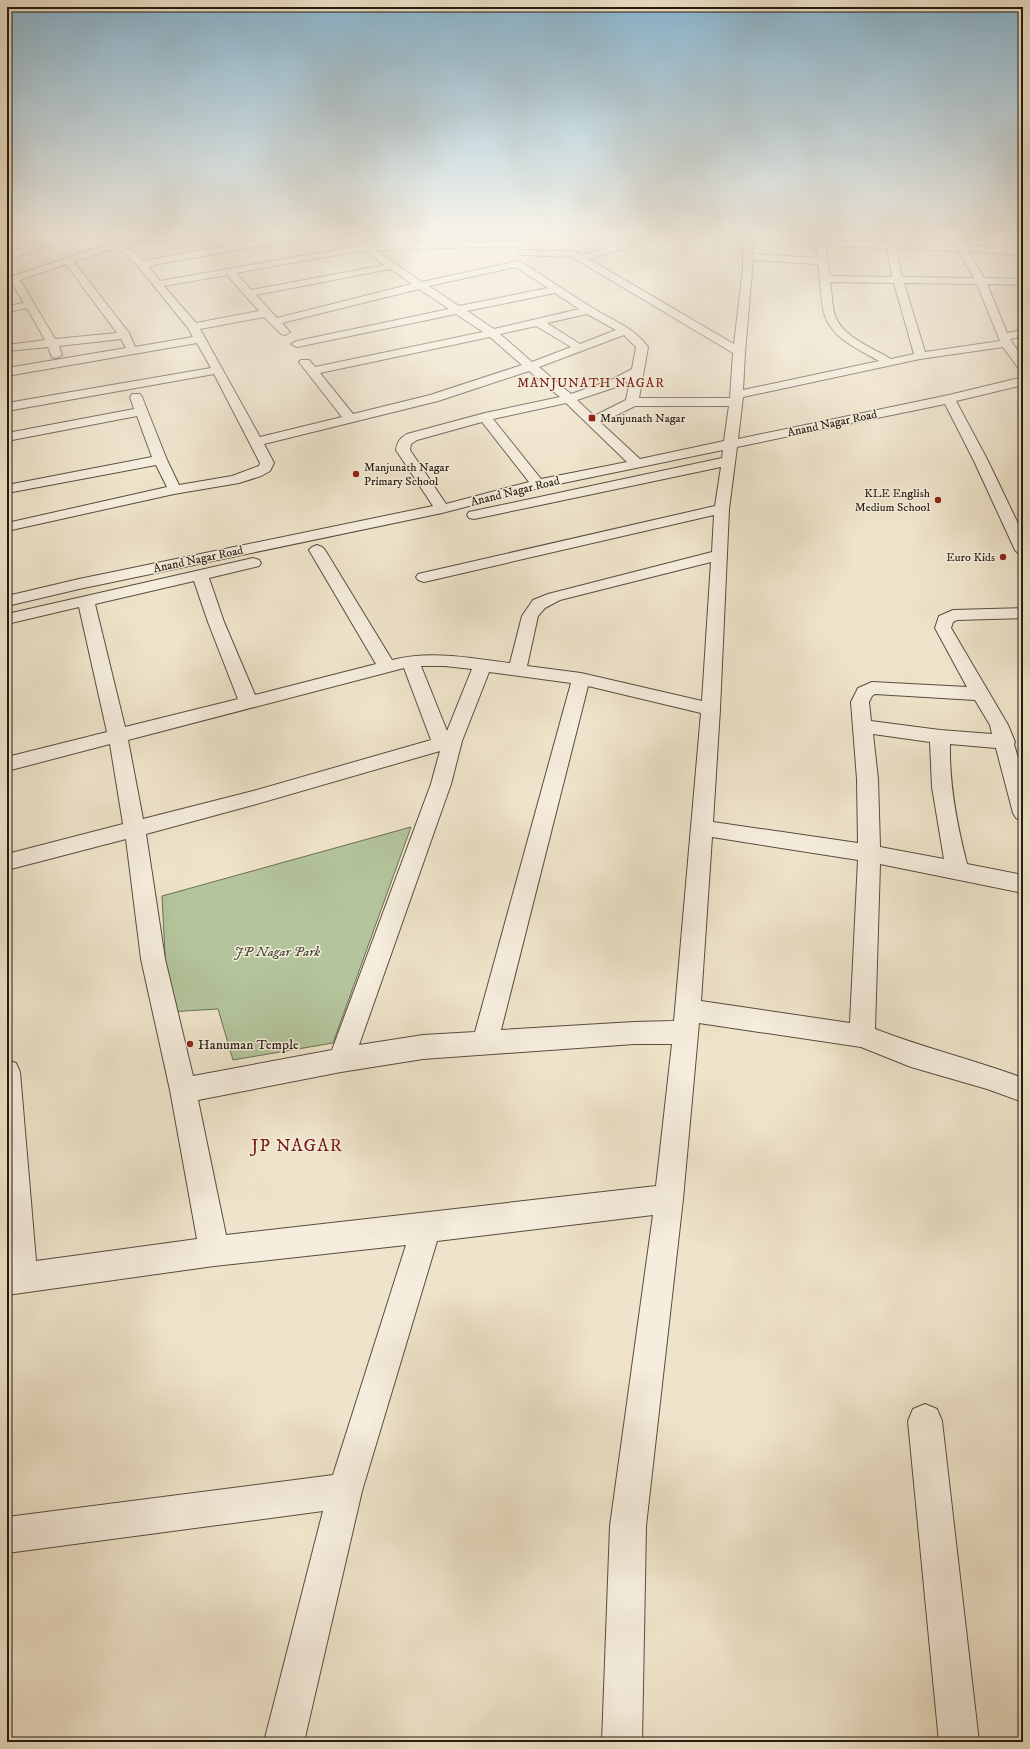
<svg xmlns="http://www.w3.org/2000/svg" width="1030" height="1749" font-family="'IM FELL DW Pica',serif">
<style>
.green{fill:#b4c59c;stroke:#6c7056}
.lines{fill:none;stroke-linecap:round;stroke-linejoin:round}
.minor-casing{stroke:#574d3f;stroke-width:2}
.minor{fill:#f5eddd;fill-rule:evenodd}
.poi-dot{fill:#8f2418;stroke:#f5eddd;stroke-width:1.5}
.labels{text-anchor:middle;stroke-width:3;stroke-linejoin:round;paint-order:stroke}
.far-poi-label{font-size:12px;fill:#241b10;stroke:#f5eddd;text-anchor:start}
.far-street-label{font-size:12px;fill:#241b10;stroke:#f5eddd}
.far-neighbourhood-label{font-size:13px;letter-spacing:1px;fill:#7a1f14;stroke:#f5eddd}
.park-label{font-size:14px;font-style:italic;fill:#4f4e3a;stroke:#f5eddd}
.poi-label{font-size:14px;fill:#241b10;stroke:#f5eddd;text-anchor:start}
.near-neighbourhood-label{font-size:18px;letter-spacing:1px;fill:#7a1f14;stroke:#f5eddd}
</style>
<rect width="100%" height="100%" fill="#efe4cb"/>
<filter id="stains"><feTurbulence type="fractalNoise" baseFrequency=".005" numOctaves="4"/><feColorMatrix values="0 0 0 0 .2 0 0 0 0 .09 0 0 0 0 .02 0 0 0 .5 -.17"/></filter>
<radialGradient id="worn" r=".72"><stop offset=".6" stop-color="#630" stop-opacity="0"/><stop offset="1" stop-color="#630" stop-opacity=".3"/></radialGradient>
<!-- green -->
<path class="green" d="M411,827L333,1043L233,1060L218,1009L168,1012L162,896Z"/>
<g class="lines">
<defs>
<g id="minor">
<path d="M64,234H78L7,260V254Z"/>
<path d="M84,234H99L120,240L137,234H186C174,244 142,239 126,244L143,261L292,234L297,237L292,240L148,266L160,281L358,246L356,244L358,242L361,241L367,244L526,241L528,243L523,246L375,250L422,282L518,261L521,262C545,277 567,292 591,307C611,320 634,327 648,347L639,398H730L733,353L572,257L523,255L520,254L518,252L520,250L574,251L582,255L658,234H673L589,259L734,344L743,269V234H752V237L815,240V234H824V240L885,242L883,234H892L895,243L954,245L950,239L955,236L958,237L964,245L1023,249V255L968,251L984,278L1023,279V285L987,284L1007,333L1023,330V336L1010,339L1023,359V371L1019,369L1003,347L920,359L743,397L738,439L949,395L1023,377V385L956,401L988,461L1023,534V555L1018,553L1015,550L974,461L945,404L737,447L729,509L720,709L713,822L858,843L857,779L851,702L858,688L872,682L967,687L935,628L939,616L953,610L1023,608V618L957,620L953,622L951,628L1008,725L1015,742L1014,744L1023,776V821L1016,818L1013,813L996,748L950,744C949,785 957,825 967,864L1023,875V893L880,864L875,1029C924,1048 974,1060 1023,1078V1102L987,1089L911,1067L861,1047L699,1023L683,1199L646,1526L642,1742H602L610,1526L653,1215L437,1241L362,1491L304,1742H264L323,1511L7,1553V1517L333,1475L406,1245L214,1266L7,1295V1060L16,1063L20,1072L36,1261L197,1239L170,1090L141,959L126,839L7,870V854L123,824L110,744L7,771V757L107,732L79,607L7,624V614L253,558L259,560L261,563L259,566L209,578L224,622L255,695L376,664L309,550L312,547L317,545L322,547L325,550L392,660C431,650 470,658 510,663L522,616L533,600L548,594L712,552L714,515L424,582L418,580L416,577L418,574L715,506L721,467L474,519L469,518L467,515L469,512L722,458L723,450L539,488L442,513L79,589L7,606V596L79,579L433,506L396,450C397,442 400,438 407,434L485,413L560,397L529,371L438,401L264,444L274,463L270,471L261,476L239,483L174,494L7,531V523L167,487L156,465L7,493V485L152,457L137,416L7,441V433L134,409L130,397L132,394H140L142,397L167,460L179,485L232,476L259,466L260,463L214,374L7,411V403L211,368L197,343L7,376V368L126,348L121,339L59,346L62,355L56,358L52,357L48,347L7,351V345L45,340L27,308L7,312V306L24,303L12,283L7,284V278L111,243ZM752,243L816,245L817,258L752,254ZM825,246L887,248L892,277L830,276ZM118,247L138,266L188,328L193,337L135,347L129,333L74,262ZM896,248L958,251L974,278L902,277ZM364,250L384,265L251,290L236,273ZM753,260L818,264C820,277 821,305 825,316C833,339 860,350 879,361L743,390L745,352ZM66,264L117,333L55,339L20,280ZM516,267L548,288L459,306L429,286ZM390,269L412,284L277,318L256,295ZM227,275L259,311L196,323L164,286ZM830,282L894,283L914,354L891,359C873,348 843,337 835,316C832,306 832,293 830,282ZM904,283L977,284L1000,341L925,352ZM419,289L449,309L297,341L291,344L297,347L456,314L483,332L315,367L309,360H301L299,362L342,417L260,437L200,329L264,317L281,334L285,335L290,332L282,323ZM555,293L579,309L494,329L467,311ZM587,314L616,330L580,344L547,323ZM536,326L571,347L532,362L500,334ZM624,335L636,347L632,369L611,380L571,394L539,367ZM490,337L522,365L430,395L353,414L320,373ZM630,380L626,400L594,416L577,400L619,386ZM566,403L627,462L541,479L493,419ZM635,406H729L724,441L640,459L601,423ZM482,422L529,482L446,504L410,450L411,444L417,440ZM711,562L702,701L581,673L527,666L538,616L545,608L560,600ZM194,581L208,622L238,699L125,727L95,604ZM421,666H445L472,669L447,731ZM404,668L431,740L253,791L143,819L128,740ZM489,672L571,683L475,1032L423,1035L359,1045L451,784L462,741ZM588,686L701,713L674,1021L634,1022L501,1030ZM875,694L975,700L990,725L992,734L940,730L871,721L869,702L872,696ZM873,734L930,742L932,787L944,859L880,847L878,779ZM440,751L431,784L332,1050L193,1076L165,959L146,834L253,805ZM712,837L858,860L850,1023L701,1001ZM634,1044H672L656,1186L226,1235L198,1100L341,1072L423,1059Z"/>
<path d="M925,1404L937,1409L942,1421L979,1742H939L908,1421L913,1409Z"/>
</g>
</defs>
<!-- minor casing -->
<use href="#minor" class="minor-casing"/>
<!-- minor -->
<use href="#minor" class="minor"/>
</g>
<!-- sky -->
<linearGradient id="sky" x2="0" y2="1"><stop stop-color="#89b8d3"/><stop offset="0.49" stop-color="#f8f3e8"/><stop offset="1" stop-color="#f8f3e8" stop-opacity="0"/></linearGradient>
<rect width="1030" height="479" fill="url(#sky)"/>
<!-- markers -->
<g class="poi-dot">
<rect x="588" y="414" width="8" height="8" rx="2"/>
<circle cx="356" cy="474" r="4"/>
<circle cx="938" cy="500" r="4"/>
<circle cx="1003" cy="557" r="4"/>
<circle cx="190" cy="1044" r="4"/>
</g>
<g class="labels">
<!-- far-poi labels -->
<g class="far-poi-label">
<text x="600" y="422">Manjunath Nagar</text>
<text x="364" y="471">Manjunath Nagar<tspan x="364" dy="14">Primary School</tspan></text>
<text x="930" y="497" text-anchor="end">KLE English<tspan x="930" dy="14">Medium School</tspan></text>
<text x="995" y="561" text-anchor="end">Euro Kids</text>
</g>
<!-- far-street labels -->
<g class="far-street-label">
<text transform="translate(832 423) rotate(-12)" y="4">Anand Nagar Road</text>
<text transform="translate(515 491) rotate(-14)" y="4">Anand Nagar Road</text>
<text transform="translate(198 559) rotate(-12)" y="4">Anand Nagar Road</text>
</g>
<!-- far-neighbourhood labels -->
<g class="far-neighbourhood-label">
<text x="591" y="387">MANJUNATH NAGAR</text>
</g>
<!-- park labels -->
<g class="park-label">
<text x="277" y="956">JP Nagar Park</text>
</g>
<!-- poi labels -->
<g class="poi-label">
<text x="198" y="1049">Hanuman Temple</text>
</g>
<!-- near-neighbourhood labels -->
<g class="near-neighbourhood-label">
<text x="297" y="1151">JP NAGAR</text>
</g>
</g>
<!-- margin -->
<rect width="1030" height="1749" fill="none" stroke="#efe4cb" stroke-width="24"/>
<rect x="8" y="8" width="1014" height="1733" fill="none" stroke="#241b10" stroke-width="2"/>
<rect x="12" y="12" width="1006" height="1725" fill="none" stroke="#241b10"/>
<rect width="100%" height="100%" filter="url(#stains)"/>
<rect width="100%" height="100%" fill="url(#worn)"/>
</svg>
